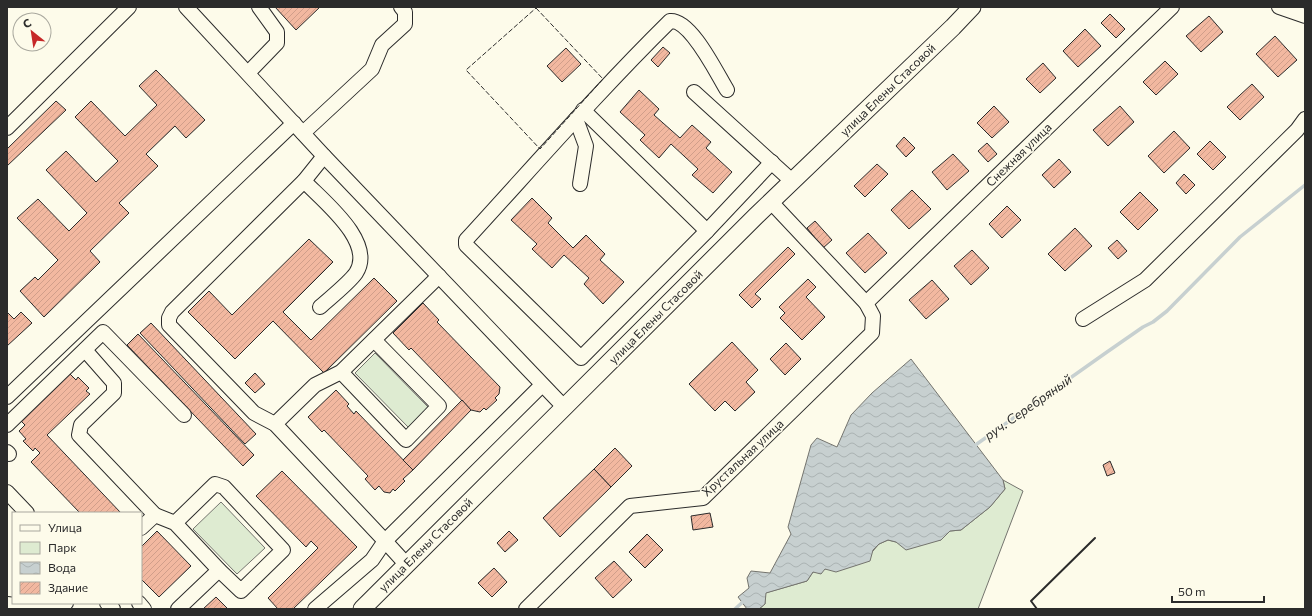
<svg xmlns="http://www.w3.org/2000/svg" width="1312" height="616" font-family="Commissioner,sans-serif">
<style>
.green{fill:#deebd1;stroke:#74746e}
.water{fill:url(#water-waves);stroke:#74746e}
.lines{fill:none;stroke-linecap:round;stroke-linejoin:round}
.stream{stroke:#c7d0d0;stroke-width:3.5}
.building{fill:url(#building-hatch);stroke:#2b2b2b}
.minor-casing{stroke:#2b2b2b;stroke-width:16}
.major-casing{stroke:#2b2b2b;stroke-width:19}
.minor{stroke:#fdfbea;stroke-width:14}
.major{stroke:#fdfbea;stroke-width:17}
.fence{stroke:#2b2b2b;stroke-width:1;stroke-dasharray:5 2;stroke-linecap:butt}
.wall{stroke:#2b2b2b;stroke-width:2}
.labels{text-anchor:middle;stroke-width:3;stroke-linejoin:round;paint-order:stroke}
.street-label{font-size:12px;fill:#2b2b2b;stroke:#fdfbea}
.water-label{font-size:13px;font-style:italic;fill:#2b2b2b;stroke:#fdfbea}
</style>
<defs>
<pattern id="water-waves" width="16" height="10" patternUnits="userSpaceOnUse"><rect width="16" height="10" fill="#c7d0d0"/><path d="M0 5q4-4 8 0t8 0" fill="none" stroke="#abb3b3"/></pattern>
<pattern id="building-hatch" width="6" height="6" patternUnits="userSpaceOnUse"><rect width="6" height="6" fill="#f2b8a0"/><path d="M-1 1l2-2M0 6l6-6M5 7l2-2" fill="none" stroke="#d09e8a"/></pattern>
</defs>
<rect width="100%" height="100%" fill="#fdfbea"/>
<!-- green -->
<g class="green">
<path d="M375,353L429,408L409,428L355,373Z"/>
<path d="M1003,480L1023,491L978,609H759L765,604V593L807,581L813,572L825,569L873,551L879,544L888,540L896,542L941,540L950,531L961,530L990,507L1005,489Z"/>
<path d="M221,502L265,548L237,574L193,529Z"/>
</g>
<!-- water -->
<path class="water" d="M911,359L1003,480L1005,489L990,507L961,530L950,531L941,540L906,550L896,542L888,540L879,544L873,550L870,561L836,572L825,569L821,574L813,572L807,581L766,593L765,604L759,609H747L738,597L749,588L747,578L751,571L770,573L791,534L788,527L811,445L817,438L837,447L851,415L872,393Z"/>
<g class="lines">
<!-- stream -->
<g class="stream">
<path d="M974,446L1107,352L1143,327L1153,322L1167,311L1240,237L1305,185"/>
<path d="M735,609L745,600"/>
</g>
</g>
<!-- building -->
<g class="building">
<path d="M275,7H320L296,30Z"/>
<path d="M1110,14L1125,29L1116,38L1101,23Z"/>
<path d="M1209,16L1223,32L1201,52L1186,36Z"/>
<path d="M1085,29L1101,46L1078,67L1063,51Z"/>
<path d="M1275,36L1297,60L1278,77L1256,54Z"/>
<path d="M663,47L670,53L658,67L651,60Z"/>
<path d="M566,48L581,64L562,82L547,66Z"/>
<path d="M1165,61L1178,74L1156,95L1143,82Z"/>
<path d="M1043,63L1056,78L1040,93L1026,79Z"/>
<path d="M156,70L205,120L186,138L175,126L146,154L158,166L119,203L129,213L90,251L100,262L44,317L20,291L35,277L38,280L58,260L17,218L38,199L69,231L87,213L46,170L66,151L96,182L118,161L75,117L91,101L125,136L157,105L139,86Z"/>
<path d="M1252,84L1264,97L1240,120L1227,107Z"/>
<path d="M639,90L659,109L654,115L680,138L692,125L711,142L706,148L732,172L713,193L692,175L698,169L671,144L659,158L640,140L645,135L620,112Z"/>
<path d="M56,101L66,110L7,166V149Z"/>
<path d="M994,106L1009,122L992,138L977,123Z"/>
<path d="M1120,106L1134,122L1108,146L1093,130Z"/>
<path d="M1174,131L1190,148L1164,173L1148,156Z"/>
<path d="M904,137L915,148L906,157L896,146Z"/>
<path d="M1210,141L1226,157L1213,170L1197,154Z"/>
<path d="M987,143L997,154L988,162L978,151Z"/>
<path d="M953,154L969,171L947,190L932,172Z"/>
<path d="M1059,159L1071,172L1054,188L1042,175Z"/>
<path d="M877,164L888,174L865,197L854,186Z"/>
<path d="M1184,174L1195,185L1186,194L1176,183Z"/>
<path d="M912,190L931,209L909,229L891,210Z"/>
<path d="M1140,192L1158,210L1138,230L1120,212Z"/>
<path d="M532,198L552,218L548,223L573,248L586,235L605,254L600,260L624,282L603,304L584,284L589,278L564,255L552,268L532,249L537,244L511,220Z"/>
<path d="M1007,206L1021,220L1002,238L989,224Z"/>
<path d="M815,221L832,240L823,248L807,228Z"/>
<path d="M1075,228L1092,246L1065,271L1048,254Z"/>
<path d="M868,233L887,253L865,273L846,253Z"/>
<path d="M309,239L333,262L283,312L311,340L374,278L397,301L324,373L273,321L235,359L188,312L209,291L232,315Z"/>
<path d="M1117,240L1127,251L1118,259L1108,248Z"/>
<path d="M788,247L795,254L755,294L761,299L752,308L739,295Z"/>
<path d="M972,250L989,268L971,285L954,266Z"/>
<path d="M808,279L816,287L806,297L825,317L802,340L780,318L785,313L779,307Z"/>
<path d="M932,280L949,299L926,319L909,300Z"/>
<path d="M423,303L439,320L437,322L500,387L499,394L495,398L497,400L486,410L484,408L480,412L471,410L411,348L409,350L393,333Z"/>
<path d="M7,312L14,319L21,312L32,323L7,346Z"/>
<path d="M151,323L256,434L245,444L140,333Z"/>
<path d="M138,334L254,455L243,466L127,345Z"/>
<path d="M732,342L758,370L746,382L755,392L735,411L725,401L715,411L689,384Z"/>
<path d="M786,343L801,359L785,375L770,359Z"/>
<path d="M255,373L265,384L255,393L245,383Z"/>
<path d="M70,374L76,380L78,377L89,388L86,391L90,394L47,435L121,513H80L31,462L40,453L35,448L33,451L23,441L26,439L19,431L25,425L21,421Z"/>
<path d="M336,390L349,404L347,406L354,414L356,411L413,470L403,479L405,481L395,491L393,489L390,493L384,492L379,486L375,490L365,479L368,476L324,430L322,432L308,417Z"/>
<path d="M462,400L471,410L413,470L403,460Z"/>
<path d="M615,448L632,466L611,487L594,469Z"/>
<path d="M1110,461L1115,473L1107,476L1103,465Z"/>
<path d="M594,469L611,487L560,537L543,518Z"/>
<path d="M282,471L357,547L293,609H278L268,598L318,548L311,541L306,547L256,496Z"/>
<path d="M710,513L713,527L693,530L691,516Z"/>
<path d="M157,531L191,566L159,597L141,579V547Z"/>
<path d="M509,531L518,540L505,552L497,543Z"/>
<path d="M647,534L663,550L645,568L629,552Z"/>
<path d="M614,561L632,580L613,598L595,578Z"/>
<path d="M494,568L507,582L492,597L478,583Z"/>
<path d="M216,597L228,609H203Z"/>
</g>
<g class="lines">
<defs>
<g id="minor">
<path d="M186,7L324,156L565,408"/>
<path d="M1279,7L1305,16"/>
<path d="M248,73L277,43V32L259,7"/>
<path d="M727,90C717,74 691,19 670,21C599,91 533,167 466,240V245L581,358L707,231L772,162"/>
<path d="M694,92L792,181"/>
<path d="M583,110L707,231"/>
<path d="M576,119L586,146L580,184"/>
<path d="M7,128L129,7"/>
<path d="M303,133L372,69L382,45L405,24V12L401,7"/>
<path d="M324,156L304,181L172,312L169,318V325L254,413L275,424L385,541L406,564"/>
<path d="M304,181C323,201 376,242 356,273C349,283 330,298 320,307"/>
<path d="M866,303L1172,7"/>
<path d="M1083,319L1145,280L1297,130L1305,119"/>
<path d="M85,350L114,383V393L81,425L79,435L155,515L141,528"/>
<path d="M341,372L406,440L439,406L374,340"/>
<path d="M7,397L294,123"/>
<path d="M275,424L315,385L341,372L439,276"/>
<path d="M7,425L103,332L184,415"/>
<path d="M7,452L9,454"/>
<path d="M7,492L27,513"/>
<path d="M155,515L175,523L219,570L241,591L283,550L224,487L215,484L175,523"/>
<path d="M107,603L113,609"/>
<path d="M139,603L144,609"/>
<path d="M7,604L49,609L66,603"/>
<path d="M178,609L219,570"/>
<path d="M315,609L372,560L385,541L542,385"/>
<path d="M526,609L630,506L703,498L872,333L873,316L866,303L771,202"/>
</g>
<path id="major" d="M362,609L756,216L953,27L972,7"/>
</defs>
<!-- minor casing -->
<use href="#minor" class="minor-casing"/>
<!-- major casing -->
<use href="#major" class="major-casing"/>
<!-- minor -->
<use href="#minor" class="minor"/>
<!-- major -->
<use href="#major" class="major"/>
<!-- fence -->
<path class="fence" d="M536,8L603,79L540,149L466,70Z"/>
<!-- wall -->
<path class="wall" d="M1037,609L1031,601L1095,538"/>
</g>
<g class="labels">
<!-- street labels -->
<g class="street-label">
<text transform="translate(888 90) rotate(-44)" y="4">улица Елены Стасовой</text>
<text transform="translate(1019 155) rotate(-44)" y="4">Снежная улица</text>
<text transform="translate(656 317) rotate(-45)" y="4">улица Елены Стасовой</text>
<text transform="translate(743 458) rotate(-43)" y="4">Хрустальная улица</text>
<text transform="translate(426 545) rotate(-45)" y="4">улица Елены Стасовой</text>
</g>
<!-- water labels -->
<g class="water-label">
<text transform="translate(1028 407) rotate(-35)" y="5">руч. Серебряный</text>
</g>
</g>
<!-- border -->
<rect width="1312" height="616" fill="none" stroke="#2b2b2b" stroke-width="16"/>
<!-- legend -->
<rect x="12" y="512" width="130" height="92" fill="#fdfbea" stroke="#a9a89e"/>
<rect x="20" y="525" width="20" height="6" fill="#fdfbea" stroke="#a9a89e"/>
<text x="48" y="532" font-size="12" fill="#2b2b2b">Улица</text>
<rect x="20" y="542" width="20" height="12" fill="#deebd1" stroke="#a9a89e"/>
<text x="48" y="552" font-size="12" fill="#2b2b2b">Парк</text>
<rect x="20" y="562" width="20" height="12" fill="url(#water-waves)" stroke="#a9a89e"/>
<text x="48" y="572" font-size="12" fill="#2b2b2b">Вода</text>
<rect x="20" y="582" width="20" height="12" fill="url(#building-hatch)" stroke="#a9a89e"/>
<text x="48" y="592" font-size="12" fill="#2b2b2b">Здание</text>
<!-- north arrow -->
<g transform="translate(32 32) rotate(330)"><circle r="19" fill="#fdfbea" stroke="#a9a89e"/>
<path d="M0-3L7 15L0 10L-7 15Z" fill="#c62828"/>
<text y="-6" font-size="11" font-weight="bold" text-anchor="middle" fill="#2b2b2b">С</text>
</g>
<!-- scale -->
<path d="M1172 596v6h92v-6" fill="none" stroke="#2b2b2b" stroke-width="2"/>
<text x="1178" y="596" font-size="12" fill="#2b2b2b" stroke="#fdfbea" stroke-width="3" paint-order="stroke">50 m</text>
</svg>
